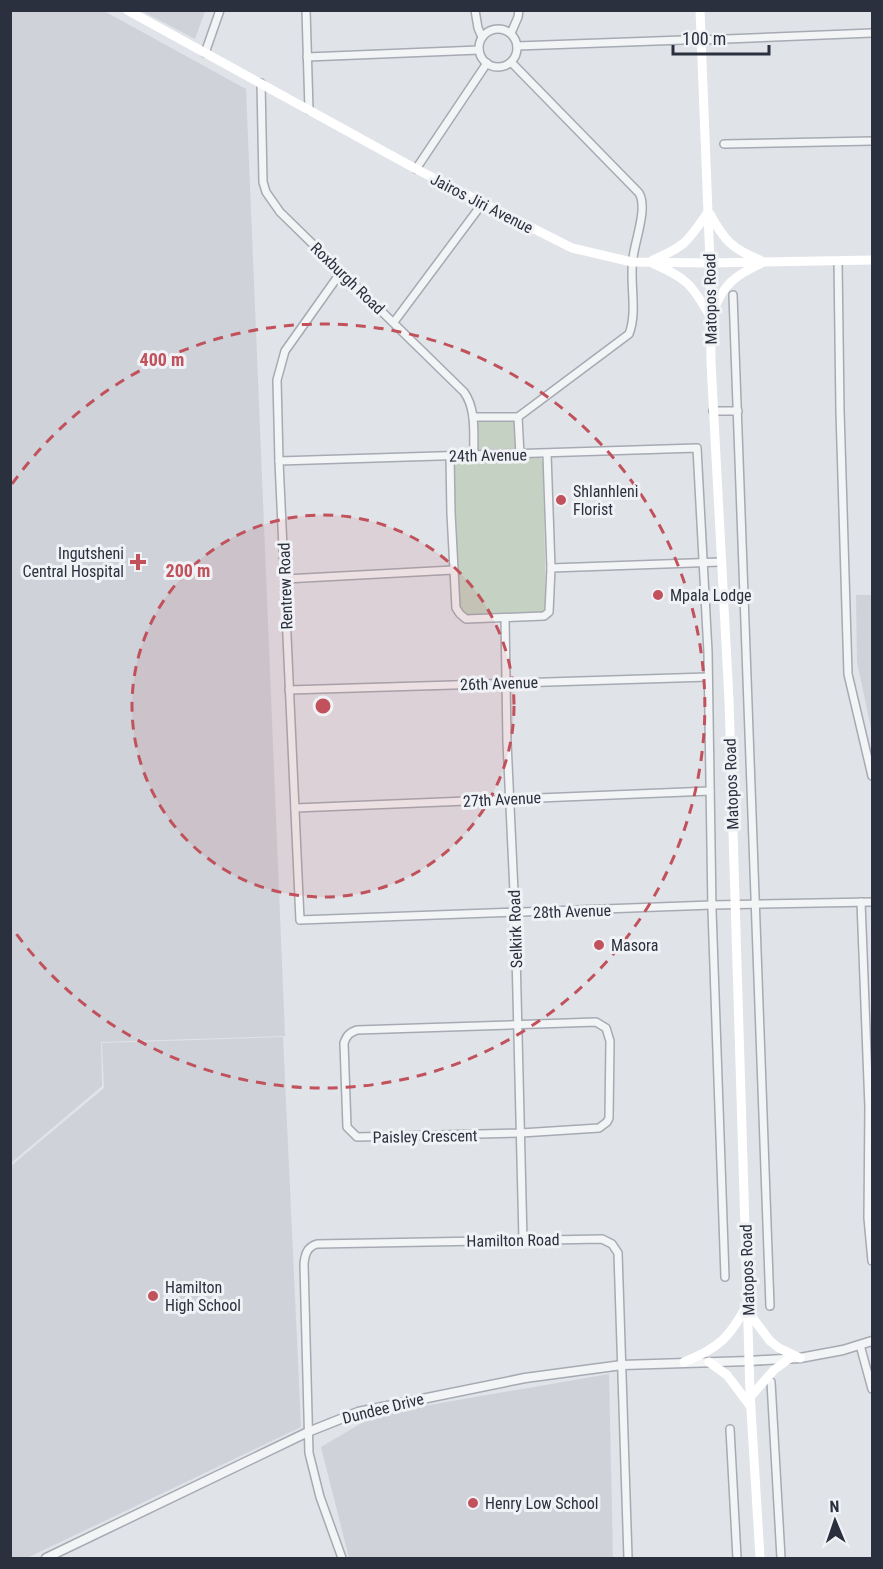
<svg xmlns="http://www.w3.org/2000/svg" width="883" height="1569" font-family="'Roboto Condensed',sans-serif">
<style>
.built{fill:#cfd2d9}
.green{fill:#c5d1c2}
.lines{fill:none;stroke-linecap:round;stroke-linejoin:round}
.minor-casing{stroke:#a6aab2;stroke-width:10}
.tertiary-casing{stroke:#a6aab2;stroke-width:11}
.minor{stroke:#f3f4f6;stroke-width:7}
.tertiary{stroke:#f3f4f6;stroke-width:8}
.secondary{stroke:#fff;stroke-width:9}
.ring{fill:none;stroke:#c1525c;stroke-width:3;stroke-dasharray:10 8}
.poi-dot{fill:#c1525c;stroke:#f0f2f5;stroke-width:2}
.labels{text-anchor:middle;stroke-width:6;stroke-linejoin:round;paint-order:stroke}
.street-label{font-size:16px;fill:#2b303e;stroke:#f0f2f5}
.poi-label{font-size:16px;fill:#2b303e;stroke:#f0f2f5;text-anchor:start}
.centre{fill:#c1525c;stroke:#f0f2f5;stroke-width:3}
.ring-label{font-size:18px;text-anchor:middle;font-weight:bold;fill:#c1525c;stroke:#f0f2f5;stroke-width:6;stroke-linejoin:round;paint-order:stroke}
</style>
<rect width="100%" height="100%" fill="#e0e3e8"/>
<!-- built -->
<g class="built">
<path d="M11,10L104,11L246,89L285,1036L101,1042L102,1086L11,1163Z"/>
<path d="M142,11H205L195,39Z"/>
<path d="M856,595H872V733L857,662Z"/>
<path d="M283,1037L301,1427L27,1558H11V1166L104,1088L102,1043Z"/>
<path d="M609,1374L613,1558H349L321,1447L377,1414Z"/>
</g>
<!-- green -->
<g class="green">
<path d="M516,419V452L477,453L476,420Z"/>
<path d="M538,458H541L543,464L546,607L541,613L467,615L459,607L454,463L456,459Z"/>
</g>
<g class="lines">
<defs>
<g id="minor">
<path d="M306,10L309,110"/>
<path d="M475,10L478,28L482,37"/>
<circle cx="498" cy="48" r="19"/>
<path d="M511,33L518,17L519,10"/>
<path d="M701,40L872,33"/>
<path d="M517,46L683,40"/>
<path d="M205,53L220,10"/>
<path d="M307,57L479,50"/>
<path d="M511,62L639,193C648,208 635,240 633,258C629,282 638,311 629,334L518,417L520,455"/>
<path d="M261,83L263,182L266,192L280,212L464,392C477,410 473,435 474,456"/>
<path d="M724,144L872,141"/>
<path d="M416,169L487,63"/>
<path d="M838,261L840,411L848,674L872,776"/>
<path d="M341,272L285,351L277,380L279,461L300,920L712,905L872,902"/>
<path d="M733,295L770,1306"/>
<path d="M394,322L482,204"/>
<path d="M713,411H738"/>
<path d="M473,417H518"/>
<path d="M450,456L451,513L456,608L460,614L466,619L544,616L549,612L551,568L547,454"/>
<path d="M279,461L697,448L708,652L712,910L725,1277"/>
<path d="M551,568L720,562"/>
<path d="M285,579L453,570"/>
<path d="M505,618L507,742L515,913L523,1240"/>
<path d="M289,690L708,677"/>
<path d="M295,808L710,791"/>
<path d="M861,902L869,1107L868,1218L872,1261"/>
<path d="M596,1022L606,1028L610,1041L609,1118L607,1122L599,1128L521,1133L357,1137L347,1127L344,1043C347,1035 349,1033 357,1030Z"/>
<path d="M860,1345L872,1389"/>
<path d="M771,1382L781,1558"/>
<path d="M730,1429L737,1558"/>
<path d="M342,1558L320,1497L309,1453L304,1264C305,1254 307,1247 317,1244L602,1239L612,1244L618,1253L628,1558"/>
</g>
<path id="tertiary" d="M46,1558L308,1432L358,1412L525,1378L622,1365L749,1361L800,1358L843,1350L872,1341"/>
</defs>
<!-- minor casing -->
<use href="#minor" class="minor-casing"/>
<!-- tertiary casing -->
<use href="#tertiary" class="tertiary-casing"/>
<!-- minor -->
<use href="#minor" class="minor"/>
<!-- tertiary -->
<use href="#tertiary" class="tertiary"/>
<!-- secondary -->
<g class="secondary">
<path d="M127,10L416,169L572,248L632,262L710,263L872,260"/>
<path d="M700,10L710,263L711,363L729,700L750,1393L760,1558"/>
<path d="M710,214C724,240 732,249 760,260"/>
<path d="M653,260C686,246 688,241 708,212"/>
<path d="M654,264C687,278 692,285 710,316"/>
<path d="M713,312C723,285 734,276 760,264"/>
<path d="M749,1313L770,1341L779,1348L800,1358"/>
<path d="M684,1362C719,1348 729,1338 747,1305"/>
<path d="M709,1362L727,1375L751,1407"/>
<path d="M751,1396L774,1370L790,1358"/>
</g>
</g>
<!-- distance rings -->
<circle cx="323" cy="706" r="191" fill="#c1525c" fill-opacity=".12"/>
<g class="ring">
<circle cx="323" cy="706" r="191"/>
<path d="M12 484A382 382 0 1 1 12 928"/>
</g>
<!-- markers -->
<g class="poi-dot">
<circle cx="561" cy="500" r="6"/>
<path d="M135 553h6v6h6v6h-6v6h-6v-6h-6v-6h6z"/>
<circle cx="658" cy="595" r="6"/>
<circle cx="599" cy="945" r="6"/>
<circle cx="153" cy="1296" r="6"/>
<circle cx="473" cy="1503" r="6"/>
</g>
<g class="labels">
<!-- street labels -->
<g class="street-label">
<text transform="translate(482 203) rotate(27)" y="6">Jairos Jiri Avenue</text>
<text transform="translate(348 278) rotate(44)" y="6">Roxburgh Road</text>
<text transform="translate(710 299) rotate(-91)" y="6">Matopos Road</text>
<text transform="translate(488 455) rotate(-1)" y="6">24th Avenue</text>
<text transform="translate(285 586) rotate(-92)" y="6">Rentrew Road</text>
<text transform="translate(499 683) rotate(-2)" y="6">26th Avenue</text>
<text transform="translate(731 784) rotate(-92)" y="6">Matopos Road</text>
<text transform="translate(502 799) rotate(-3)" y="6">27th Avenue</text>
<text transform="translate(572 911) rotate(-2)" y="6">28th Avenue</text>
<text transform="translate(515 929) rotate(-92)" y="6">Selkirk Road</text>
<text transform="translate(425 1136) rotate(-1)" y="6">Paisley Crescent</text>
<text transform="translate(513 1240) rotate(-1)" y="6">Hamilton Road</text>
<text transform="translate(747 1270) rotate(-92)" y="6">Matopos Road</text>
<text transform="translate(383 1408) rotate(-14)" y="6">Dundee Drive</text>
</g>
<!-- poi labels -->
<g class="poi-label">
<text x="573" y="497">Shlanhleni<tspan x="573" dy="18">Florist</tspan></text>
<text x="124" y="559" text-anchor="end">Ingutsheni<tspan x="124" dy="18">Central Hospital</tspan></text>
<text x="670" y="601">Mpala Lodge</text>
<text x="611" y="951">Masora</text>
<text x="165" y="1293">Hamilton<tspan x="165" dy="18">High School</tspan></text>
<text x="485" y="1509">Henry Low School</text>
</g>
</g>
<circle cx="323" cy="706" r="9" class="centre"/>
<g class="ring-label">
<text x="162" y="366">400 m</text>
<text x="188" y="577">200 m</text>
</g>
<!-- border -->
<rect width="883" height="1569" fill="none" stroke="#2b303e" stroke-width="24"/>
<!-- north arrow -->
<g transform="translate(835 1521) rotate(358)" stroke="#f0f2f5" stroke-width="4.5" paint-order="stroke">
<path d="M0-4.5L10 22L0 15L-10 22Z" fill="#2b303e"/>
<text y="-9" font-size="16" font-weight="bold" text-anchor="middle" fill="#2b303e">N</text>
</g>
<!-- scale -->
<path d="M673 45v9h96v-9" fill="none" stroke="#2b303e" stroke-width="3"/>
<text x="682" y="45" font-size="18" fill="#2b303e" stroke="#f0f2f5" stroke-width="4.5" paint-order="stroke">100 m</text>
</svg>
